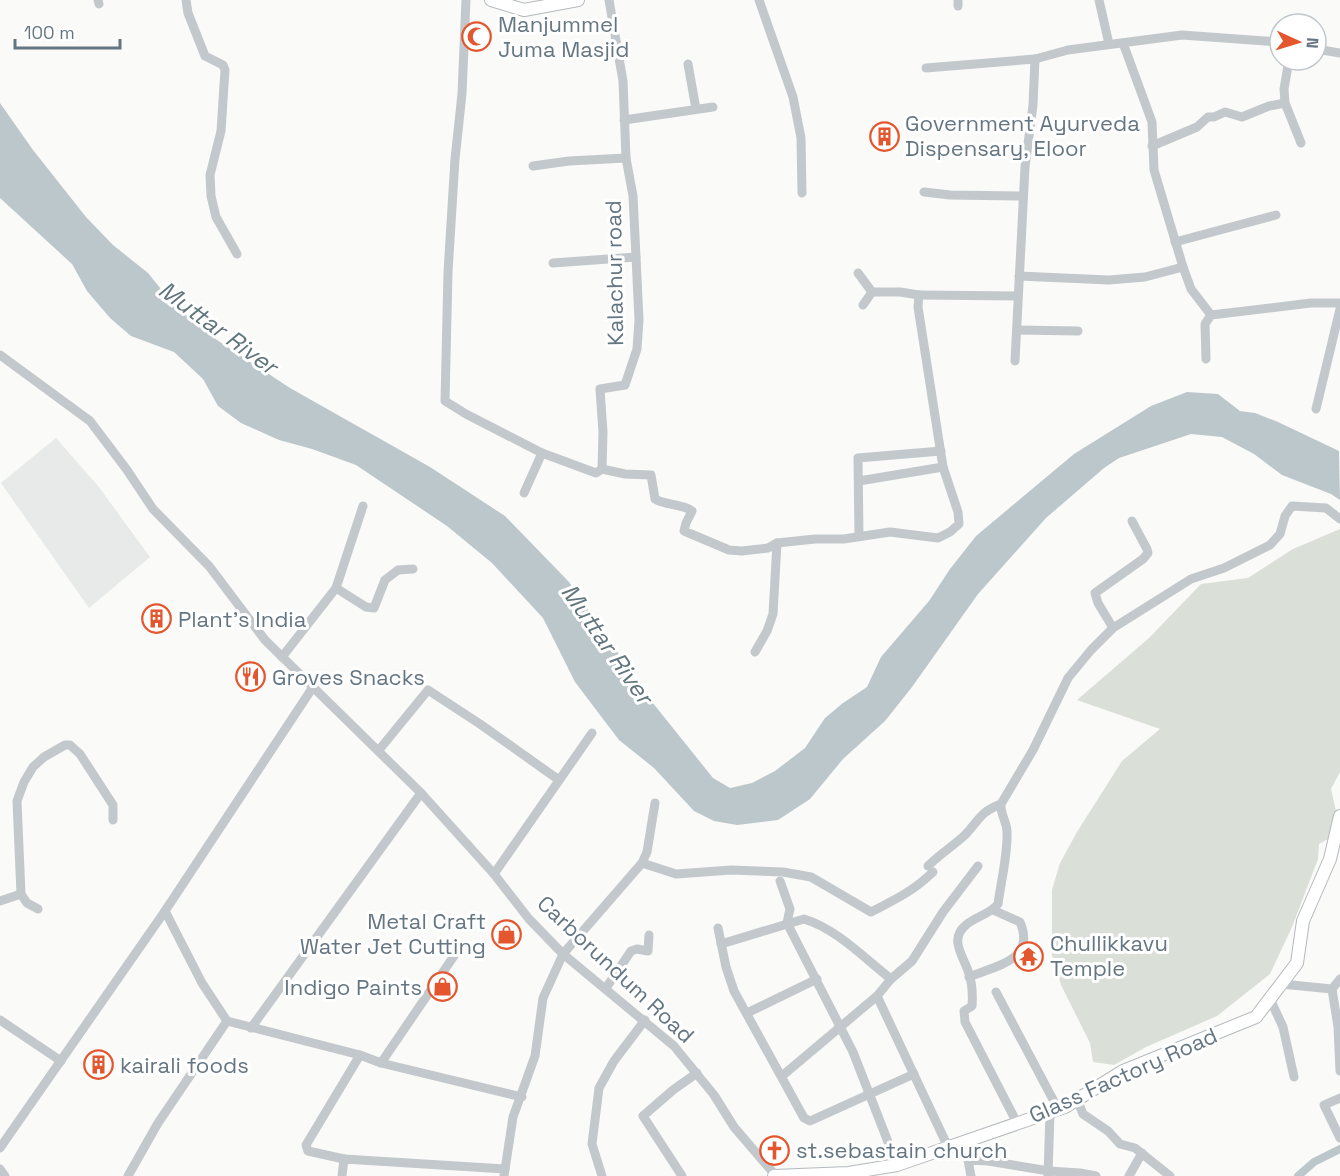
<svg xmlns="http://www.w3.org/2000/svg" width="1340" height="1176" font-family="'Space Grotesk',sans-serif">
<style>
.built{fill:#e8e9e9}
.green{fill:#dadfd7}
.water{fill:#bbc7cb}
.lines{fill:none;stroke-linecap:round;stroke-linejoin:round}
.canal{stroke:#bbc7cb;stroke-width:8}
.major-casing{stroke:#b5babe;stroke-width:14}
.minor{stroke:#c3c8cc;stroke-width:9}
.major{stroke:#fff;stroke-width:12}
.labels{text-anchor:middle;stroke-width:6;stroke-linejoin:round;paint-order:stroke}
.poi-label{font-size:22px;fill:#657683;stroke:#fff;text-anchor:start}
.street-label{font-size:22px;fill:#657683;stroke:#fff}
.water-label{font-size:24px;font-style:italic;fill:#60757c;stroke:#fff}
</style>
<rect width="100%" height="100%" fill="#fafaf8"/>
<!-- built -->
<path class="built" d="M56,438L98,486L150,557L89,608L1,483Z"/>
<!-- green -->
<path class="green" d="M1340,529V772L1331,789L1336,811L1335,835L1319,844L1318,859L1292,927L1270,974L1217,1016L1146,1047L1114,1065L1093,1062L1090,1043L1061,985L1052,955V890L1060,863L1077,832L1122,761L1160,729L1077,700L1149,638L1201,584L1248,578L1293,549Z"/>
<!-- water -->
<path class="water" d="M0,103L33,150L86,217L113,245L148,273L173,304L217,340L290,388L430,467L505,516L569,582L618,653L632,677L713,778L730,788L752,783L775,771L805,748L825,718L843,703L867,687L881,657L929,601L950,569L976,536L1074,454L1151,406L1187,392L1218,394L1240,411L1255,413L1278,422L1339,451L1340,500L1331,494L1282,475L1254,454L1222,437L1191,434L1119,458L1104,468L1046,518L978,594L912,687L885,721L843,759L810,799L778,820L737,825L714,821L694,811L654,768L619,740L575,682L543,618L492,563L447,526L356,465L312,449L279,440L241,423L218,406L203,379L174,352L131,336L110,318L87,291L72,264L0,198Z"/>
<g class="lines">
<!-- canal -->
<path class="canal" d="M1298,1176L1314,1162L1340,1149"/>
<defs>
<g id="major">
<path d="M491,0L524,10L578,0"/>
<path d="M774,1176L849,1173L897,1165L1065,1107L1123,1071L1256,1017L1297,963L1303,921L1330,859L1340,816"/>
</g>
</defs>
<!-- major casing -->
<use href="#major" class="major-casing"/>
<!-- minor -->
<g class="minor">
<path d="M98,0L99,4"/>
<path d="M186,0L188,13L205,56L223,65L225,70L221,131L210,175L211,196L216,217L237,254"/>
<path d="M466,0L462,94L455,159L448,272L445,401L466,414L542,453L596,473L602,469L603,432L600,389L625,385L637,349L639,320L636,257L633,196L626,158L623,81L609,0"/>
<path d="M759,0L793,97L801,138L802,193"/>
<path d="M958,0V6"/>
<path d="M1099,0L1109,44"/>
<path d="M1123,43L1152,122L1154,170L1183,267L1191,289L1211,315"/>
<path d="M1316,49L1340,53"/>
<path d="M1289,60L1284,89L1285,103L1301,143"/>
<path d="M688,64L696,109"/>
<path d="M926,68L1035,59L1068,50L1182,35L1280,42"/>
<path d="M624,120L713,107"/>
<path d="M1152,146L1197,127L1208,117H1214L1225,112L1242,117L1269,106L1285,103"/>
<path d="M533,166L569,161L626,158"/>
<path d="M924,192L950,195L1023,196"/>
<path d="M1175,242L1276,215"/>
<path d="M553,263L636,257"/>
<path d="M1019,276L1109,280L1145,277L1183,267"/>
<path d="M919,295L1018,296"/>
<path d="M863,305L872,292"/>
<path d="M1017,330L1078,331"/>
<path d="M0,355L90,421L127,470L153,509L209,566L265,640L421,793L494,874L529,919L563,954L674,1046L714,1095L734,1127L776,1176"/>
<path d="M1206,359L1205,324L1211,315L1311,303H1340"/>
<path d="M1015,361L1025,167L1033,105L1035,59"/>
<path d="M1316,409L1340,309"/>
<path d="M602,469L625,474L651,475L655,499C667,506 681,503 692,511L686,523L684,531L729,550L742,551L768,548L777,543L815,539H844L890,532L938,538L950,532L959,524L958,512L943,467L918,307L919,295L900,292H872L858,273"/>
<path d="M859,481L943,467"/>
<path d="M524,493L542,453"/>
<path d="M859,536L858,458L941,451"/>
<path d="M336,588L366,607L374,608L385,580L398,570L413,569"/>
<path d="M1113,628L1098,603L1095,593L1143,559L1148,553L1147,549L1132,521"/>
<path d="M755,652L767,631L773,614L777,543"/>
<path d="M282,657L336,588L363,506"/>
<path d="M379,750L428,690L480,724L559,780"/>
<path d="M642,863L676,874L731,870L783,872L811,877L871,912C896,899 912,892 933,872"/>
<path d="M928,866C939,855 953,846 965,835C980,820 978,813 1001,804"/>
<path d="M494,874L592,733"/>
<path d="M780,881L790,909L787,923L853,1052L897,1165"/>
<path d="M0,901L21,894"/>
<path d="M38,909L27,903L21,894L17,801L24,782L33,767L44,757L65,745H70L80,754L113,805V820"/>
<path d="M165,911L202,983L227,1021L360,1055"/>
<path d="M718,928L726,967L734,991L804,1118L810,1121L914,1074"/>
<path d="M721,944L804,919C837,929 864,958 891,979"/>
<path d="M969,977C998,965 1036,960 1020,922L993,910"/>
<path d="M1281,984L1332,989L1340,979"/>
<path d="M606,988L631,951L637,949L648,951L649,935"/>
<path d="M1332,989L1338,1027L1340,1071"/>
<path d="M996,992L1058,1109"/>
<path d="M877,996L948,1147"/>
<path d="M1270,999L1283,1027L1294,1077"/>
<path d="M747,1013L817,979"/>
<path d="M0,1020L61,1061"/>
<path d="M251,1028L421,793"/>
<path d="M381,1063L458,950"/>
<path d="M782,1076L877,996L891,979L912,961L943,912L978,866"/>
<path d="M1340,1098L1324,1105L1340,1138"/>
<path d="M1077,1099L1083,1114L1108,1131L1120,1144L1135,1148L1170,1176"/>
<path d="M1017,1123L965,1022L964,1011L972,1006C973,993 972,980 967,968C961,953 950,938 966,925C976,916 989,915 998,904C1001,881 1008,854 1007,832C1007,822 1000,814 1001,804L1033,750L1068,678L1091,650L1113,628L1191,579L1224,568L1270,545L1280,534L1285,516L1292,506L1326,508L1340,519"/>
<path d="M0,1148L165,911L313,687"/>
<path d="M344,1159L308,1151L306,1145L360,1055L381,1063L522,1097"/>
<path d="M0,1169L5,1176"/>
<path d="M128,1176L158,1123L227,1021"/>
<path d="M342,1176L344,1159L505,1169"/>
<path d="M504,1176L513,1117L535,1056L543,998L563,954L642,863L647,852L655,803"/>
<path d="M602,1176L592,1144L599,1088L614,1061L645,1020"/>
<path d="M682,1176L643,1116L673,1090L697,1073"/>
<path d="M971,1176L968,1160L988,1161L1049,1171L1080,1173L1096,1176"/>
<path d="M1048,1176L1050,1112"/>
<path d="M1129,1176L1142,1153"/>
</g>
<!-- major -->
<use href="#major" class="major"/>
</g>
<!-- icons -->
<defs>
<symbol id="mosque-ring" viewBox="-11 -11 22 22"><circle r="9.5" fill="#fff" stroke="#e4572e" stroke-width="1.5"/><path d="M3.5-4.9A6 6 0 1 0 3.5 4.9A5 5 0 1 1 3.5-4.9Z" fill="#e4572e"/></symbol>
<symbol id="building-ring" viewBox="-11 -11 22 22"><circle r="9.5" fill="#fff" stroke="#e4572e" stroke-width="1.5"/><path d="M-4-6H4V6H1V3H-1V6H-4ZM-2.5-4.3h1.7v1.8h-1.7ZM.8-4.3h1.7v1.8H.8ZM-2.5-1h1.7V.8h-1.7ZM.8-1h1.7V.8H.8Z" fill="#e4572e"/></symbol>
<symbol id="restaurant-ring" viewBox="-11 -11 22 22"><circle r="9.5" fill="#fff" stroke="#e4572e" stroke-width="1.5"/><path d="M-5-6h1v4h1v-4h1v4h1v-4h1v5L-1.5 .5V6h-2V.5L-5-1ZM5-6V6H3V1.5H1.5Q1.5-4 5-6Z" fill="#e4572e"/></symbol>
<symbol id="shop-ring" viewBox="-11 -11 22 22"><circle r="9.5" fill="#fff" stroke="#e4572e" stroke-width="1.5"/><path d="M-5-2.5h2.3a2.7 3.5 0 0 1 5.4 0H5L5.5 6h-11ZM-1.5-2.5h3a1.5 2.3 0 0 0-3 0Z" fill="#e4572e"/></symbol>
<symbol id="temple-ring" viewBox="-11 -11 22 22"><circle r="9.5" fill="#fff" stroke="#e4572e" stroke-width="1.5"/><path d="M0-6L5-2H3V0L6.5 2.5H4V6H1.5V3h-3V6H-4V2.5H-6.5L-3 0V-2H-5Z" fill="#e4572e"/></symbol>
<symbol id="church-ring" viewBox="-11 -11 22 22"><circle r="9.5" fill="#fff" stroke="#e4572e" stroke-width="1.5"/><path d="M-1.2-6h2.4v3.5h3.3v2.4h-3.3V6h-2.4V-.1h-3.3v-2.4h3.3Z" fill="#e4572e"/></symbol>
</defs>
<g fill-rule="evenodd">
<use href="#mosque-ring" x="460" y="20" width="33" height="33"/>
<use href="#building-ring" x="868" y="120" width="33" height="33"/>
<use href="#building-ring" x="140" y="602" width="33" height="33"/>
<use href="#restaurant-ring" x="234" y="660" width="33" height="33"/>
<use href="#shop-ring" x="490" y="918" width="33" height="33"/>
<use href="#temple-ring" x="1012" y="940" width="33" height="33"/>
<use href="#shop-ring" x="426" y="970" width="33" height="33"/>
<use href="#building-ring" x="82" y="1048" width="33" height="33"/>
<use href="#church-ring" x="758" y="1134" width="33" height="33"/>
</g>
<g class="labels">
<!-- poi labels -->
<g class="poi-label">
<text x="498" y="32">Manjummel<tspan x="498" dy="25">Juma Masjid</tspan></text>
<text x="905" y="131">Government Ayurveda<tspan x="905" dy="25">Dispensary, Eloor</tspan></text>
<text x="178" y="627">Plant's India</text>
<text x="272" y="685">Groves Snacks</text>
<text x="486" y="929" text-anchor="end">Metal Craft<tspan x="486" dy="25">Water Jet Cutting</tspan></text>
<text x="1050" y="951">Chullikkavu<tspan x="1050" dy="25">Temple</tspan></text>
<text x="422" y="995" text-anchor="end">Indigo Paints</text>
<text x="120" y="1073">kairali foods</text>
<text x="796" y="1158">st.sebastain church</text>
</g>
<!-- street labels -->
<g class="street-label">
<text transform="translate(614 273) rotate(-91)" y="8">Kalachur road</text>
<text transform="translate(616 969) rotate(43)" y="8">Carborundum Road</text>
<text transform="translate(1123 1075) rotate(-24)" y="8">Glass Factory Road</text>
</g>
<!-- water labels -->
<g class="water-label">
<text transform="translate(218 328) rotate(36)" y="8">Muttar River</text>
<text transform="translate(607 644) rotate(55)" y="8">Muttar River</text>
</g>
</g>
<!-- north arrow -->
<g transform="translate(1298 42) rotate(94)"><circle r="28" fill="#ffffff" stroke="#c1c8cd" stroke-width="1.5"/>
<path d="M0-4.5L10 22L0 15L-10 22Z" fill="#e4572e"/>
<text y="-9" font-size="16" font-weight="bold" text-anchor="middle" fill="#657683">N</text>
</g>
<!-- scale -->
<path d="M15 39v9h105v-9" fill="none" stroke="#657683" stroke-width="3"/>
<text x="24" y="39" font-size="18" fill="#657683" stroke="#ffffff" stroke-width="4.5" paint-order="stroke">100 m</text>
</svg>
